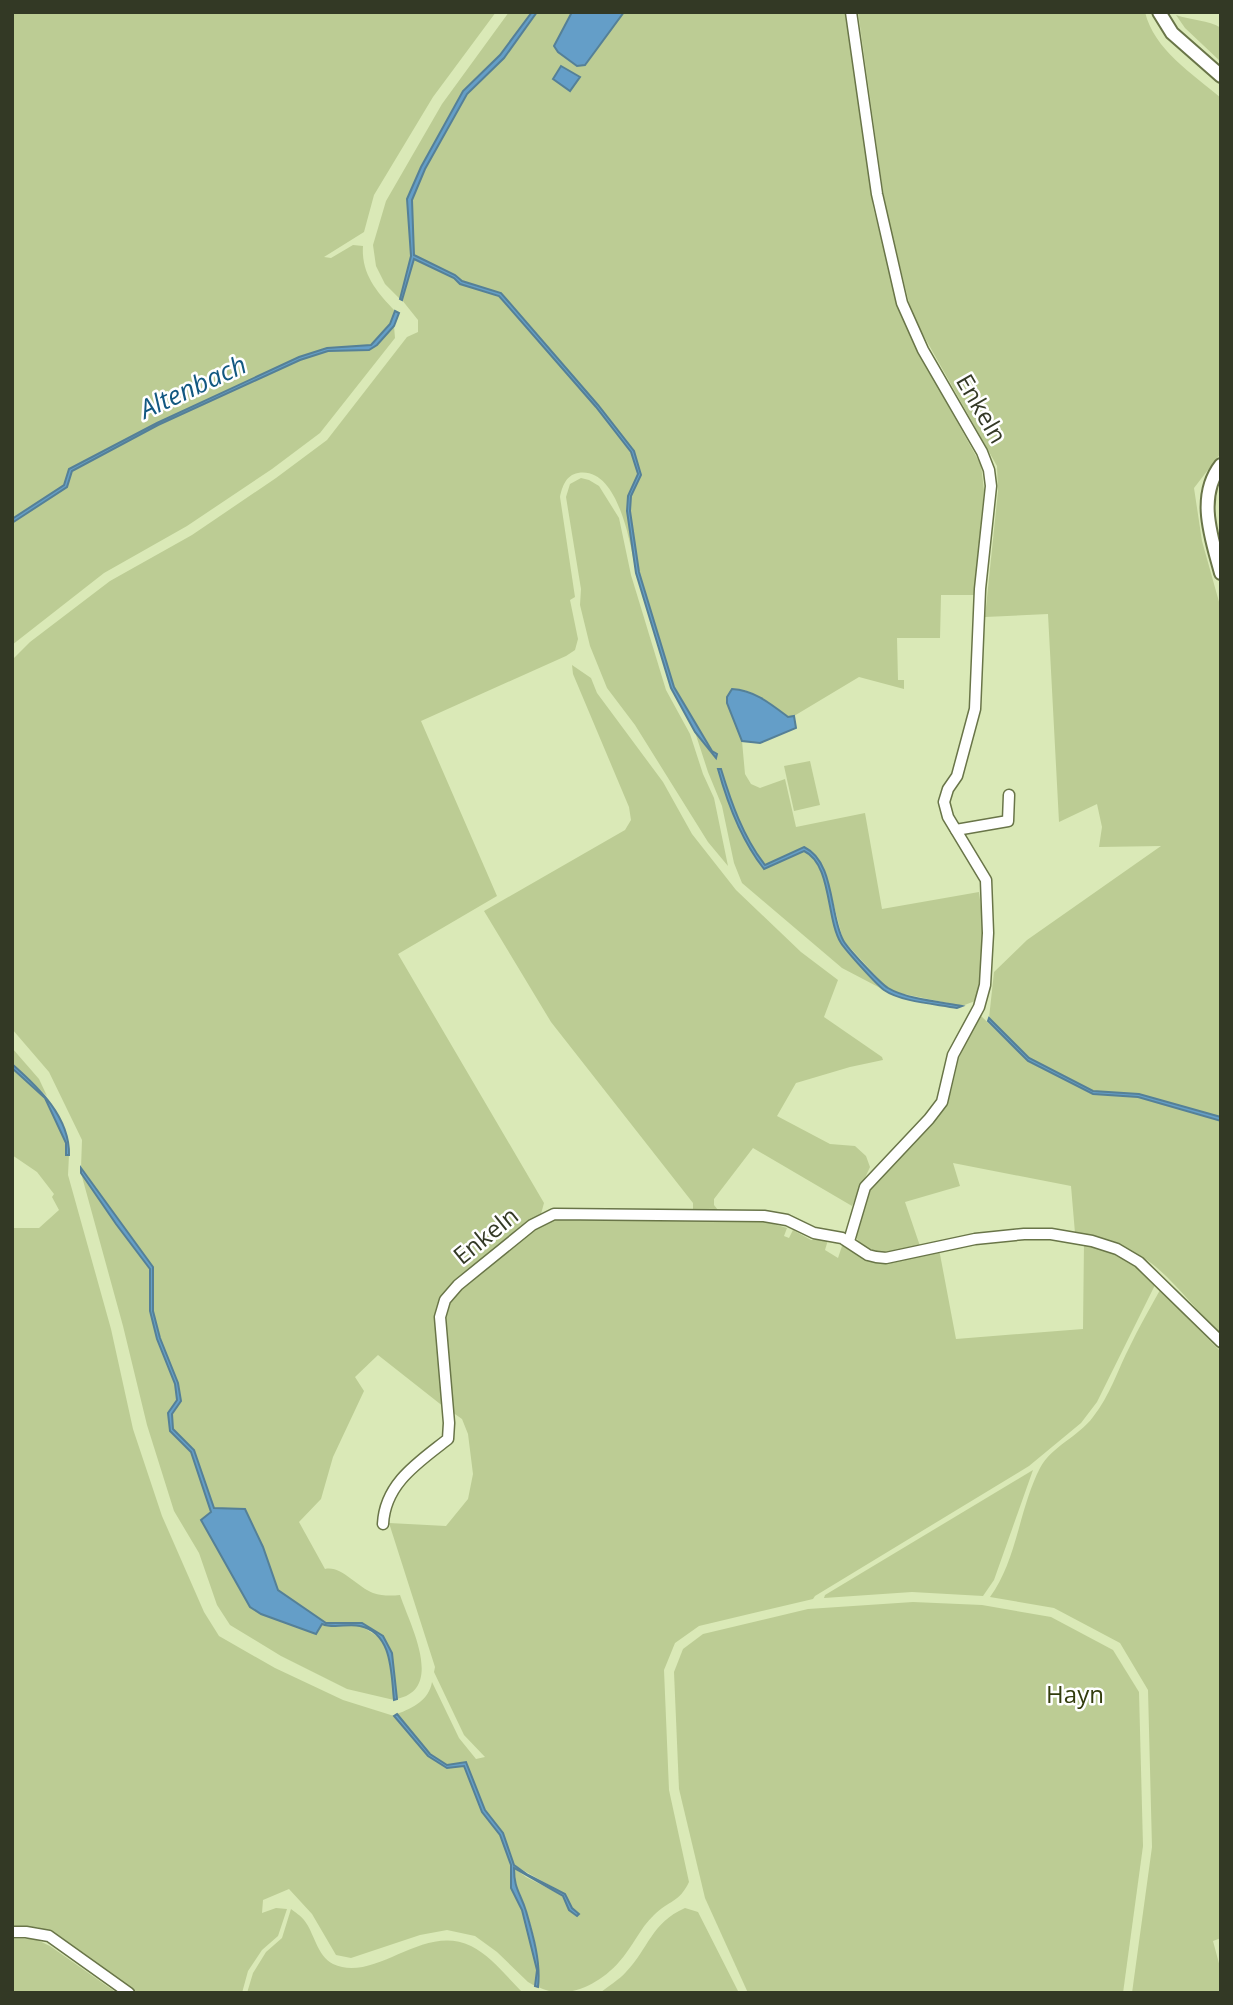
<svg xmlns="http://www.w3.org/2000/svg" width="1233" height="2005" font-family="'Open Sans',sans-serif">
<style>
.green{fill:#bccc94}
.water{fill:#649ec8;stroke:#558097;stroke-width:2}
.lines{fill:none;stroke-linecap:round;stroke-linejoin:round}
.minor-casing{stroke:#697548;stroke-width:13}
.tertiary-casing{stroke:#697548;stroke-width:16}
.minor{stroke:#fff;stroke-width:10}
.tertiary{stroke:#fff;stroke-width:12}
.labels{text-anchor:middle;stroke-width:5;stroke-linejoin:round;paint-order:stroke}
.street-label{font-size:24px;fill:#333925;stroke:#fff}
.park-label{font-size:24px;fill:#333d0d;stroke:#fff}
.water-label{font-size:26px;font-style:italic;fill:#125881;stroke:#fff}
</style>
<rect width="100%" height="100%" fill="#dae9b7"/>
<!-- green -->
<g class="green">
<path d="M12,12H496L433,97L374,195L364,232L324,257L331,258L353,245L363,246C361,274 377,292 395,311L391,324L371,345L327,348L299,357L157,423L70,469L64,485L12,519Z"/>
<path d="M509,12H532L500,55L463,91L421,167L407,199L411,256L400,299L385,284L376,266L373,245L386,201L442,104Z"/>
<path d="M537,12H572L554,46L586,65L624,12H846L873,207L900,313L919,353L981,465L984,490L974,595H941L940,638H897L898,680H904V689L859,677L794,716L788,717L769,702L745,690L729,709L742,741L745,774L751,784L760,788L785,779L796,827L865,813L882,909L979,892C984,927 987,967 975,1001L962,1006L899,993L886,987L843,940L826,875L812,851L804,847L765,865C742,836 733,802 720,769H718C728,805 741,840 764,869L804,851C830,864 828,917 840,941C846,954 873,978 884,990L842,968L742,883L734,863L722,806L708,772L695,732L711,753L717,754L712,751L674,687L639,572L630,511L631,496L641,475L634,451L598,405L501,293L462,281L455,275L414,255L412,200L425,169L467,94L504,58Z"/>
<path d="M858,12H1145C1154,50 1193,74 1221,98V453L1194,488L1202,541L1221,609V1117L1139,1094L1093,1091L1029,1058L989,1018L994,972L1027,940L1161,846L1099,847L1102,827L1097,804L1059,822L1048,614L985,617L998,491L997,466L912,315L885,205Z"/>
<path d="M1176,15C1190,20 1209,20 1221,28V62L1185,28Z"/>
<path d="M414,259L454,278L460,284L499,296L596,407L631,452L638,474L628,496L627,511L636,573C631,547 619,466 578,473C566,475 562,487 560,497L575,597L570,600L578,639L575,650L566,656L421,721L497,896L398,954L544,1203L541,1214L529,1220L454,1281L440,1297L435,1317L444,1407L378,1355L355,1377L364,1391L333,1457L321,1499L299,1522L325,1569C341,1565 357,1587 373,1593C382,1596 391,1596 400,1595C410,1625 445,1689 397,1699L392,1653L383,1636L362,1623H326L278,1590L271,1571L214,1509L194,1450L173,1429L172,1414L181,1401L178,1383L160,1338L153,1311V1267L81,1168L82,1140L49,1072L12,1029V660L30,642L110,581L192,535L276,478L327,440L407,337L418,332V320L402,300Z"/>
<path d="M394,326L395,338L320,433L272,469L187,526L104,573L12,645V523L66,487L72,471L158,425L300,360L328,351L369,350Z"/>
<path d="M581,478L589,480L599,486L619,518L631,575L666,690L690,734L703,774L714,798L728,866L708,842L635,725L607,688L590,646L580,605L581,589L566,497L570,484Z"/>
<path d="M572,665L591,678L597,693L663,782L692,834L736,890L801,952L838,980L824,1017L882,1057L883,1060L850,1067L796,1083L777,1116L830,1144L855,1146L866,1156L870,1167L852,1206L753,1148L714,1199V1205L718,1210H693V1203L551,1022L484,911L625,830L631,820L629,807L573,674Z"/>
<path d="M810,761L820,805L794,811L784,766Z"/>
<path d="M980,1015L1028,1061L1092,1094L1138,1097L1221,1121V1333C1195,1311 1175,1280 1147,1260C1130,1249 1095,1238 1075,1233L1071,1186L953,1163L960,1186L905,1202L920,1246L880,1254L862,1247L856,1237L855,1230L866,1194L872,1185L942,1111L951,1092L959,1058L966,1038Z"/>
<path d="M12,1048L39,1079L47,1096L12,1064Z"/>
<path d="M12,1068L45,1098L66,1143V1154L69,1155L68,1175L111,1329L133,1429L162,1516L204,1612L219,1636L275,1668L343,1700L394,1716L428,1756L447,1768L464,1765L482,1812L500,1835L511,1865V1888L522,1910L537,1970L535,1986L528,1982L497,1952L475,1936L447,1930L420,1935L351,1958L336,1955L312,1914L289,1889L263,1900L262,1913L276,1908L287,1909L278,1936L262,1950L248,1971L242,1993H137L56,1936L37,1927L12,1928V1228H39L59,1210L52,1197L54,1194L37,1172L12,1155Z"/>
<path d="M81,1173L116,1224L150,1269V1311L157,1339L175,1384L177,1401L168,1413L170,1431L191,1452L212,1512L202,1521L250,1607L254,1610L325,1626H361L380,1638L389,1654L394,1700L347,1689L281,1656L230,1625L217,1605L199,1553L174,1511L147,1425L123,1326Z"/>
<path d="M570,1218L763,1221L787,1228L784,1236L789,1238L793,1230L811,1240H828L825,1250L838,1258L843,1243C851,1248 857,1256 866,1260C888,1270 917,1255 939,1249L956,1339L1083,1329L1084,1243C1114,1252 1133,1261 1155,1285L1097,1402L1081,1423L1029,1466L815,1596L813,1599L699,1626L675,1643L664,1670L669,1790L689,1882C679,1903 669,1900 654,1915C640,1928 632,1948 619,1962C599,1985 566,2001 538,1987C541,1962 534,1934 526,1910C519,1892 514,1889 514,1868L526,1877L563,1896L569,1910L578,1914L572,1908L565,1894L514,1865L503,1833L485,1810L466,1762L447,1765L430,1754L397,1714C413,1708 429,1700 432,1682L459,1738L476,1759L485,1757L464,1735L434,1672L435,1667L389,1523L446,1526L468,1499L473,1474L468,1434L462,1419L452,1412L446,1317L450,1302L462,1289L535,1229L552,1220Z"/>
<path d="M1160,1290L1221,1352V1938L1213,1941L1221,1971V1993H1132L1152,1847L1148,1690L1120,1643L1054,1608L990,1597C1017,1560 1019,1509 1040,1468C1052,1446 1078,1437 1093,1417C1110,1396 1118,1369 1130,1346C1139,1327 1150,1308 1160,1290Z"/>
<path d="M1033,1470L994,1580L983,1596L912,1592L824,1598L825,1595Z"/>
<path d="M913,1602L982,1605L1051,1617L1113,1650L1139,1692L1143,1846L1123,1993H748L705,1898L679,1789L674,1672L683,1649L703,1634L808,1609Z"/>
<path d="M685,1908L698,1912L739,1993H600C608,1986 619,1980 626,1972C649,1948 651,1923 685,1908Z"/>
<path d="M291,1909C295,1912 301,1916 304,1920C314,1932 317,1956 333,1964C375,1984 423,1922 471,1946C491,1956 507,1977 523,1993H247L253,1973L266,1952L282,1938Z"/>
<path d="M12,1939H35L50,1946L117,1993H12Z"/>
</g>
<!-- water -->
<g class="water">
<path d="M532,12H537L504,58L467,94L425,169L412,200L414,255L455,275L462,281L501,293L598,405L634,451L641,475L631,496L630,511L639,572L674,687L712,751L717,754L716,758L695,732L671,688L636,573L627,511L628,496L638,474L631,452L596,407L499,296L460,284L454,278L414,259L402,300L400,299L411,256L407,199L421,167L463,91L500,55Z"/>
<path d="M572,12H624L585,65L577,66L558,52L554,46Z"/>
<path d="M561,66L580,77L570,91L553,79Z"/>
<path d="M395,311L399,313L394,326L377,345L369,350L328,351L300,360L158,425L72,471L67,487L12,523V519L64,485L69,469L157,423L299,357L327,348L371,345L390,324Z"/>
<path d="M732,689C754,690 771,704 788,717L794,716L796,728L760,743L742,741L727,703V697Z"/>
<path d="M718,769H721C731,802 743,837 765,865L804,847C835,862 829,913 843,940C847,948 881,984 888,988C906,999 940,1002 962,1006L957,1008C937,1004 901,1002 884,990C876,984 847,952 841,943C826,919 832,864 804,851L764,869C741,840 728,805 718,769Z"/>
<path d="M989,1018L1029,1058L1093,1091L1139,1094L1221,1117V1121L1138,1097L1093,1094L1028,1061L988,1021Z"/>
<path d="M12,1064C38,1087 70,1117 69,1155H66V1143L45,1098L12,1068Z"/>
<path d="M81,1168L153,1267V1311L160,1338L178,1383L181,1401L172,1414L173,1429L194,1450L214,1508L245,1509L263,1547L278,1590L326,1623H362L383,1636L392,1653L397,1699L394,1700C391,1674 393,1633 360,1626C348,1623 334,1629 322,1624L316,1634L261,1614L250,1607L201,1520L211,1512L191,1452L170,1431L168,1413L177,1400L175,1384L157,1339L150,1311V1269L116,1224L81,1173Z"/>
<path d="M397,1714L430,1754L447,1765L466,1762L485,1810L503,1833L514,1865L528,1875L565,1894L572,1908L579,1914L577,1916L569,1910L563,1896L514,1868C514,1889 520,1892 526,1911C533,1935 541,1962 538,1987L535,1986L537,1970L522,1910L511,1888V1865L500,1835L482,1812L464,1766L447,1768L428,1756L394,1716Z"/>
</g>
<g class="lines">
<defs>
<g id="minor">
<path d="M956,830L1008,821L1009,795"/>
<path d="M849,1241L865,1187L929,1119L942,1102L953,1055L979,1007L985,985L988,933L986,880L948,817L944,802L948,789L957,776L975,709L980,589L991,486L989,470L982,452L923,350L902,303L877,194L851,12"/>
<path d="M383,1524C385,1483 419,1462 448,1439L449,1423L440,1317L445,1300L458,1285L532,1225L554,1214L764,1216L787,1220L814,1233L842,1238L868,1255L876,1257L886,1258L975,1239L1024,1234H1051L1092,1241L1117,1249L1139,1262L1221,1342"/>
<path d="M12,1932H26L49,1936L129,1993"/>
</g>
<g id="tertiary">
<path d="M1159,12L1172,33L1221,76"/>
<path d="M1221,465C1196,497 1212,539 1221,573"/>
</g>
</defs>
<!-- minor casing -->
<use href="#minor" class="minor-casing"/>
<!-- tertiary casing -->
<use href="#tertiary" class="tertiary-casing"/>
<!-- minor -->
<use href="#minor" class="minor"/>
<!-- tertiary -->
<use href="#tertiary" class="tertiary"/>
</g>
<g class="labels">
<!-- street labels -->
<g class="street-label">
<text transform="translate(981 409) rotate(60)" y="8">Enkeln</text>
<text transform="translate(486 1236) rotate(-39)" y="8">Enkeln</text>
</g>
<!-- park labels -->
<g class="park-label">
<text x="1075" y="1703">Hayn</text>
</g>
<!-- water labels -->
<g class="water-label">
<text transform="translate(193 387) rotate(-25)" y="9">Altenbach</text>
</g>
</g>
<!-- border -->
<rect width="1233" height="2005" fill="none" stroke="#333925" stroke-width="28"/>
</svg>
